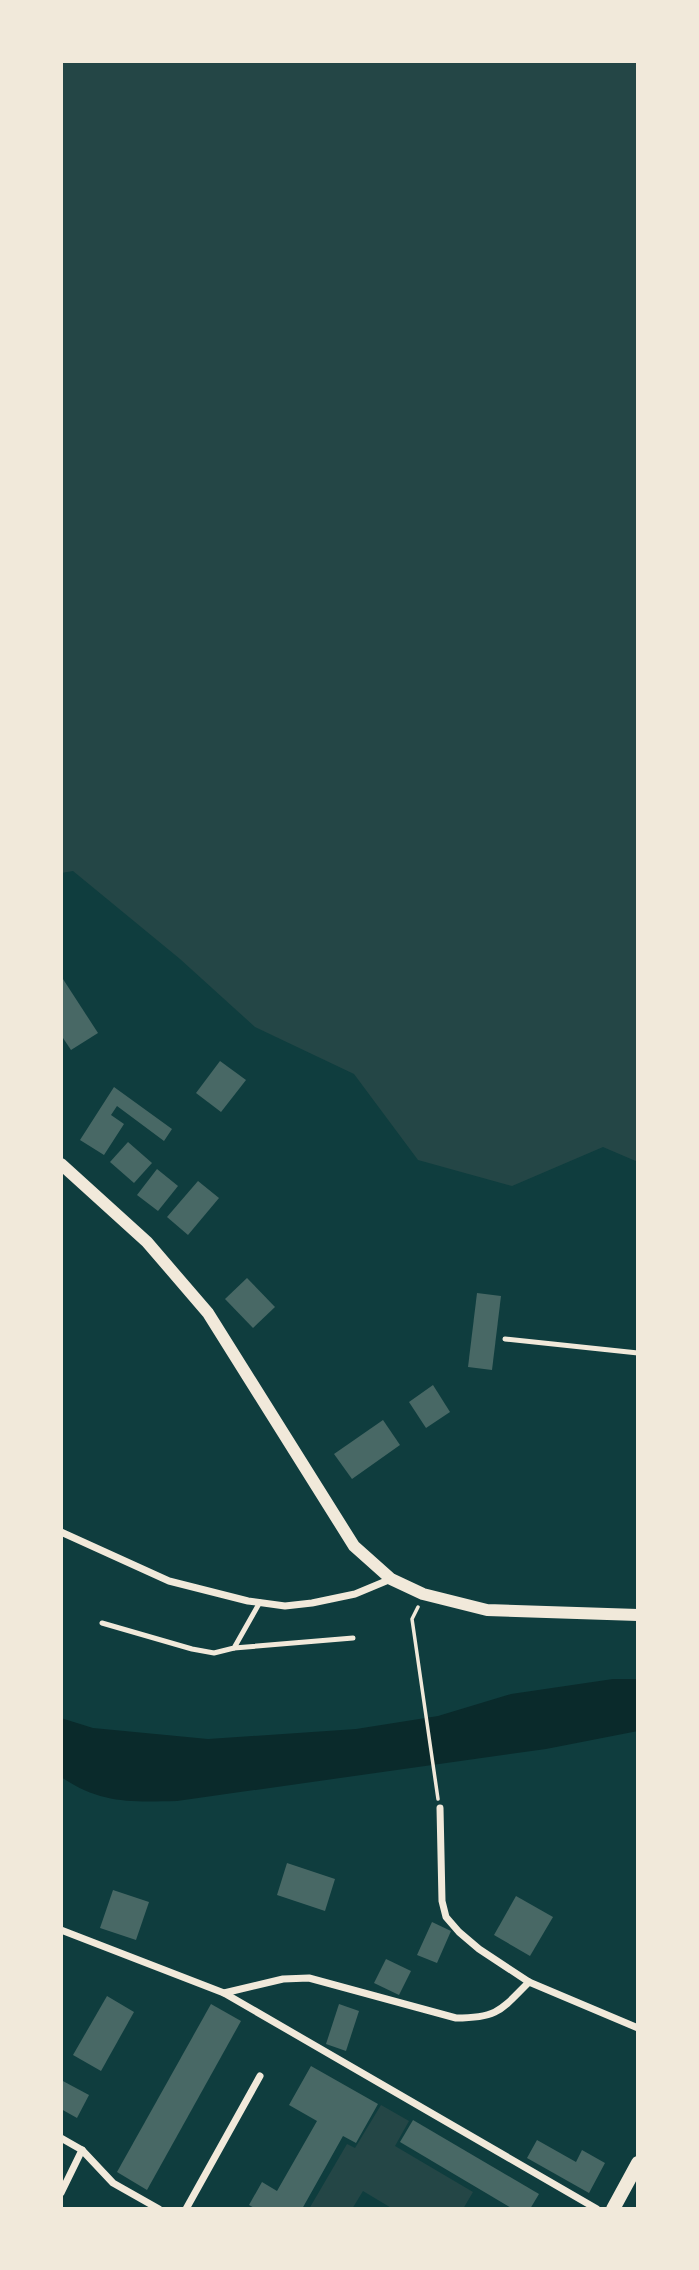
<svg xmlns="http://www.w3.org/2000/svg" width="699" height="2270" font-family="Karla,sans-serif">
<style>
.green{fill:#244646}
.water{fill:#0a2a2b}
.building{fill:#486865}
.lines{fill:none;stroke-linecap:round;stroke-linejoin:round}
.path{stroke:#f1e9da;stroke-width:3.5}
.service{stroke:#f1e9da;stroke-width:5}
.minor{stroke:#f1e9da;stroke-width:7}
.tertiary{stroke:#f1e9da;stroke-width:12}
.secondary{stroke:#f1e9da;stroke-width:14}
</style>
<rect width="100%" height="100%" fill="#0f3d3e"/>
<!-- green -->
<g class="green">
<path d="M61,61H638V1162L603,1147L512,1186L418,1160L354,1074L255,1027L180,959L73,871L61,873Z"/>
<path d="M381,2105L409,2121L395,2146L473,2192L463,2209H393L363,2191L352,2209H309L347,2144L355,2148Z"/>
</g>
<!-- water -->
<path class="water" d="M613,1679H638V1731L546,1749L177,1801C131,1802 101,1804 61,1777V1718L93,1728L208,1739L356,1729L438,1716L511,1694Z"/>
<!-- building -->
<g class="building">
<path d="M61,976L98,1033L71,1050L61,1035Z"/>
<path d="M220,1061L246,1080L221,1112L196,1093Z"/>
<path d="M114,1087L172,1129L164,1141L117,1106L111,1115L124,1124L104,1155L80,1140Z"/>
<path d="M128,1142L152,1163L134,1183L110,1162Z"/>
<path d="M157,1169L178,1186L158,1211L137,1195Z"/>
<path d="M198,1181L219,1198L188,1235L167,1217Z"/>
<path d="M247,1278L275,1307L253,1328L225,1299Z"/>
<path d="M477,1293L501,1296L492,1370L468,1367Z"/>
<path d="M433,1385L450,1412L426,1428L409,1402Z"/>
<path d="M383,1420L400,1445L352,1479L334,1454Z"/>
<path d="M287,1863L335,1879L325,1911L277,1895Z"/>
<path d="M113,1890L149,1902L136,1940L100,1928Z"/>
<path d="M516,1896L553,1917L530,1956L494,1935Z"/>
<path d="M432,1922L451,1931L437,1963L417,1955Z"/>
<path d="M386,1959L411,1971L399,1995L374,1983Z"/>
<path d="M107,1996L134,2012L101,2071L73,2055Z"/>
<path d="M211,2004L241,2021L147,2190L117,2172Z"/>
<path d="M339,2004L359,2011L346,2051L326,2044Z"/>
<path d="M311,2066L378,2104L356,2143L343,2136L302,2209H256L249,2205L262,2182L277,2191L317,2121L289,2105Z"/>
<path d="M61,2080L89,2095L77,2118L61,2109Z"/>
<path d="M413,2120L539,2194L530,2209H513L400,2142Z"/>
<path d="M537,2140L576,2162L582,2150L605,2163L589,2193L527,2158Z"/>
</g>
<g class="lines">
<!-- path -->
<path class="path" d="M418,1607L412,1619L438,1799"/>
<!-- service -->
<g class="service">
<path d="M505,1339L638,1353"/>
<path d="M102,1623L192,1649L214,1653L234,1648L260,1602"/>
<path d="M234,1648L353,1638"/>
</g>
<!-- minor -->
<g class="minor">
<path d="M61,1532L169,1581L248,1601L285,1606L312,1603L355,1594L391,1579"/>
<path d="M440,1808L442,1901L446,1917L459,1932L479,1949L529,1982L638,2028"/>
<path d="M61,1930L224,1993L597,2209"/>
<path d="M224,1993L283,1979L309,1978L456,2018C498,2018 501,2010 529,1982"/>
<path d="M61,2138L82,2150L113,2183L159,2209"/>
<path d="M61,2193L82,2150"/>
<path d="M186,2209L260,2076"/>
</g>
<!-- tertiary -->
<path class="tertiary" d="M61,1164L147,1242L208,1313L354,1546L391,1579L423,1594L487,1610L638,1615"/>
<!-- secondary -->
<path class="secondary" d="M613,2209L638,2163"/>
</g>
<!-- border -->
<rect width="699" height="2270" fill="none" stroke="#f1e9da" stroke-width="126"/>
</svg>
